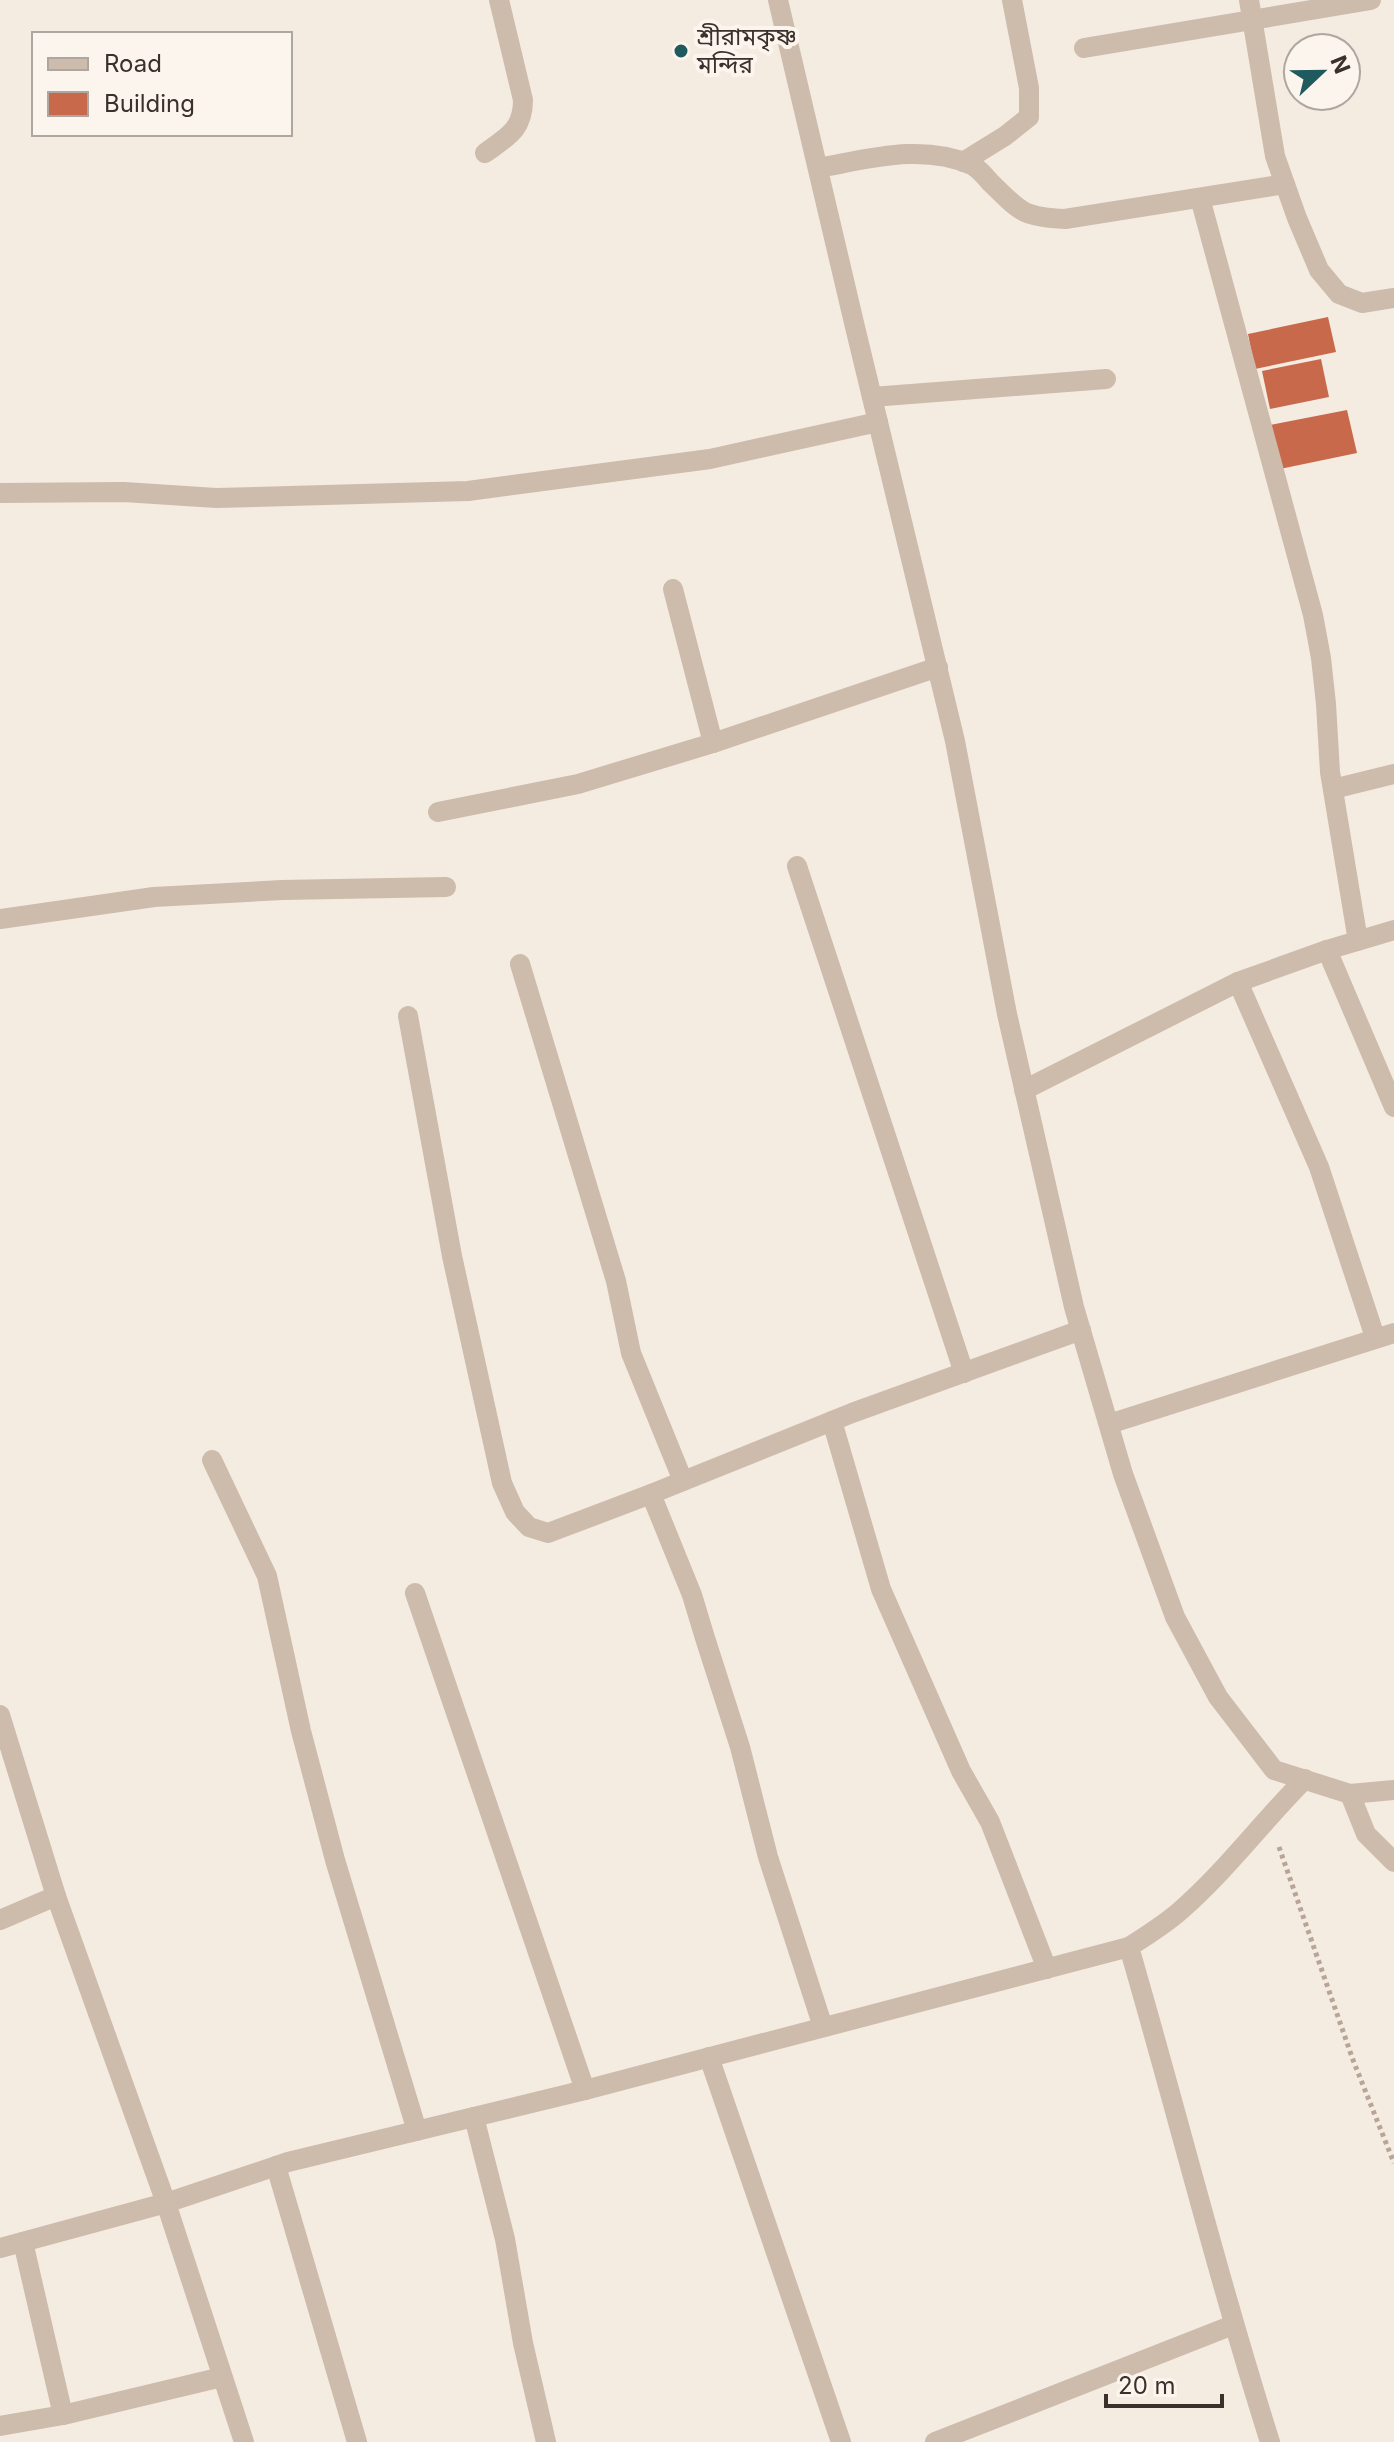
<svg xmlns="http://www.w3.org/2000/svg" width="1394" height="2442" font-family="Inter,'Noto Sans Bengali',sans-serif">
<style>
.building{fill:#c8694b}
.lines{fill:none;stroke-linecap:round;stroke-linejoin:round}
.path{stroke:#b9a596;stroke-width:5;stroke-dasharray:4 4;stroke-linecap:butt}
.service{stroke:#cdbbac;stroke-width:20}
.minor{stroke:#cdbbac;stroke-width:20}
.tertiary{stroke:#cdbbac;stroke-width:20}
.poi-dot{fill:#1f5a5e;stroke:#fbf5ee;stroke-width:3}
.labels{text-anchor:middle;stroke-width:8;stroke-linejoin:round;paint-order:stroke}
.poi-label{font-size:24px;fill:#3b302b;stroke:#fbf5ee;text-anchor:start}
</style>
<rect width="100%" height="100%" fill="#f4ebe1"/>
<!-- building -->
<g class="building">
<path d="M1328,317L1336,352L1255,369L1248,334Z"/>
<path d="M1321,359L1329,397L1270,409L1262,371Z"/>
<path d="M1347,410L1357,453L1280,469L1270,425Z"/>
</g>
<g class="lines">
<!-- path -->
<path class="path" d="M1279,1847L1353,2060L1394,2163"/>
<!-- service -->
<path class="service" d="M485,153C507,137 523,130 523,100L499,0"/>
<!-- minor -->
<g class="minor">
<path d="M1249,0L1275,156L1297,218L1319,270L1339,294L1362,303L1394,298"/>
<path d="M1084,48L1371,0"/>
<path d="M963,162L1005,136L1029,117V88L1012,0"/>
<path d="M818,168C869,159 922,143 972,165C979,169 985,176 990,182C1020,211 1021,217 1065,219L1285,184"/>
<path d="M1200,198L1313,615L1321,658L1326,704L1330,772L1358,941"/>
<path d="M872,397L1106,379"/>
<path d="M0,493L124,492L216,498L468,491L710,459L878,422"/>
<path d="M673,589L713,743"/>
<path d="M1333,789L1394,774"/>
<path d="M438,812L578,784L713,743L938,667"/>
<path d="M797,866L964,1373"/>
<path d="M0,919L154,897L282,890L446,887"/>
<path d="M1327,950L1394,1107"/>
<path d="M520,964L616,1281L631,1353L683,1481"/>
<path d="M1238,982L1319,1167L1375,1337"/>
<path d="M408,1016L452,1256L502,1483L515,1512L529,1527L548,1533L651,1494L852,1413L1081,1330"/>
<path d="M1024,1090L1238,982L1327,950L1394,930"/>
<path d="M832,1421L881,1589L961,1771L990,1822L1047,1969"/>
<path d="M1109,1424L1394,1333"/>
<path d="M212,1460L267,1576L301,1731L335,1860L417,2131"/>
<path d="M651,1494L692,1595L705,1638L740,1747L768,1857L823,2027"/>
<path d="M415,1593L585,2090"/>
<path d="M0,1715L56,1896L166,2203L244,2442"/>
<path d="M1350,1794L1366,1834L1394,1862"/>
<path d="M0,1920L56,1896"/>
<path d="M709,2057L841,2442"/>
<path d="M474,2117L505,2239L523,2343L546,2442"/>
<path d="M276,2166L357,2442"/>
<path d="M23,2242L63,2415"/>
<path d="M0,2248L166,2203L288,2162L585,2090L1129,1947"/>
<path d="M0,2426L63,2415L222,2377"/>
<path d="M935,2442L1233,2325"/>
<path d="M1270,2442C1218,2278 1177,2112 1129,1947C1146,1936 1164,1925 1180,1911C1226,1871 1262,1822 1305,1779"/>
</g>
<!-- tertiary -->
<path class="tertiary" d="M778,0L855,327L955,741L1007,1014L1074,1307L1123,1474L1175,1617L1218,1697L1274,1770L1350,1794L1394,1790"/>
</g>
<!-- markers -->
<circle class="poi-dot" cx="681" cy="51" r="8"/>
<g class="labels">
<!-- poi labels -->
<g class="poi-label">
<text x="697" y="45">শ্রীরামকৃষ্ণ<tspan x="697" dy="28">মন্দির</tspan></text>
</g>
</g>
<!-- legend -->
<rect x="32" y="32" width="260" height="104" fill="#fbf5ee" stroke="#aea6a0" stroke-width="2"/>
<rect x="48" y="58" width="40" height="12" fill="#cdbbac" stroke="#aea6a0" stroke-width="2"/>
<text x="104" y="72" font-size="24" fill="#3b302b">Road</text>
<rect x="48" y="92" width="40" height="24" fill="#c8694b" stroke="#aea6a0" stroke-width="2"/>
<text x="104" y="112" font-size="24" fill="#3b302b">Building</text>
<!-- north arrow -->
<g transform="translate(1322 72) rotate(68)"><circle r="38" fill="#fbf5ee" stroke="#aea6a0" stroke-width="2"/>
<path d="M0-6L14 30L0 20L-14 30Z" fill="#1f5a5e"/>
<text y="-12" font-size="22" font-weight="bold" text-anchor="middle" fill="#3b302b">N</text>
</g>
<!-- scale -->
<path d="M1106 2394v12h116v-12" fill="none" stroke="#3b302b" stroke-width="4"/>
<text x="1118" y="2394" font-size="24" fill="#3b302b" stroke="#fbf5ee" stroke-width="6" paint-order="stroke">20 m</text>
</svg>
